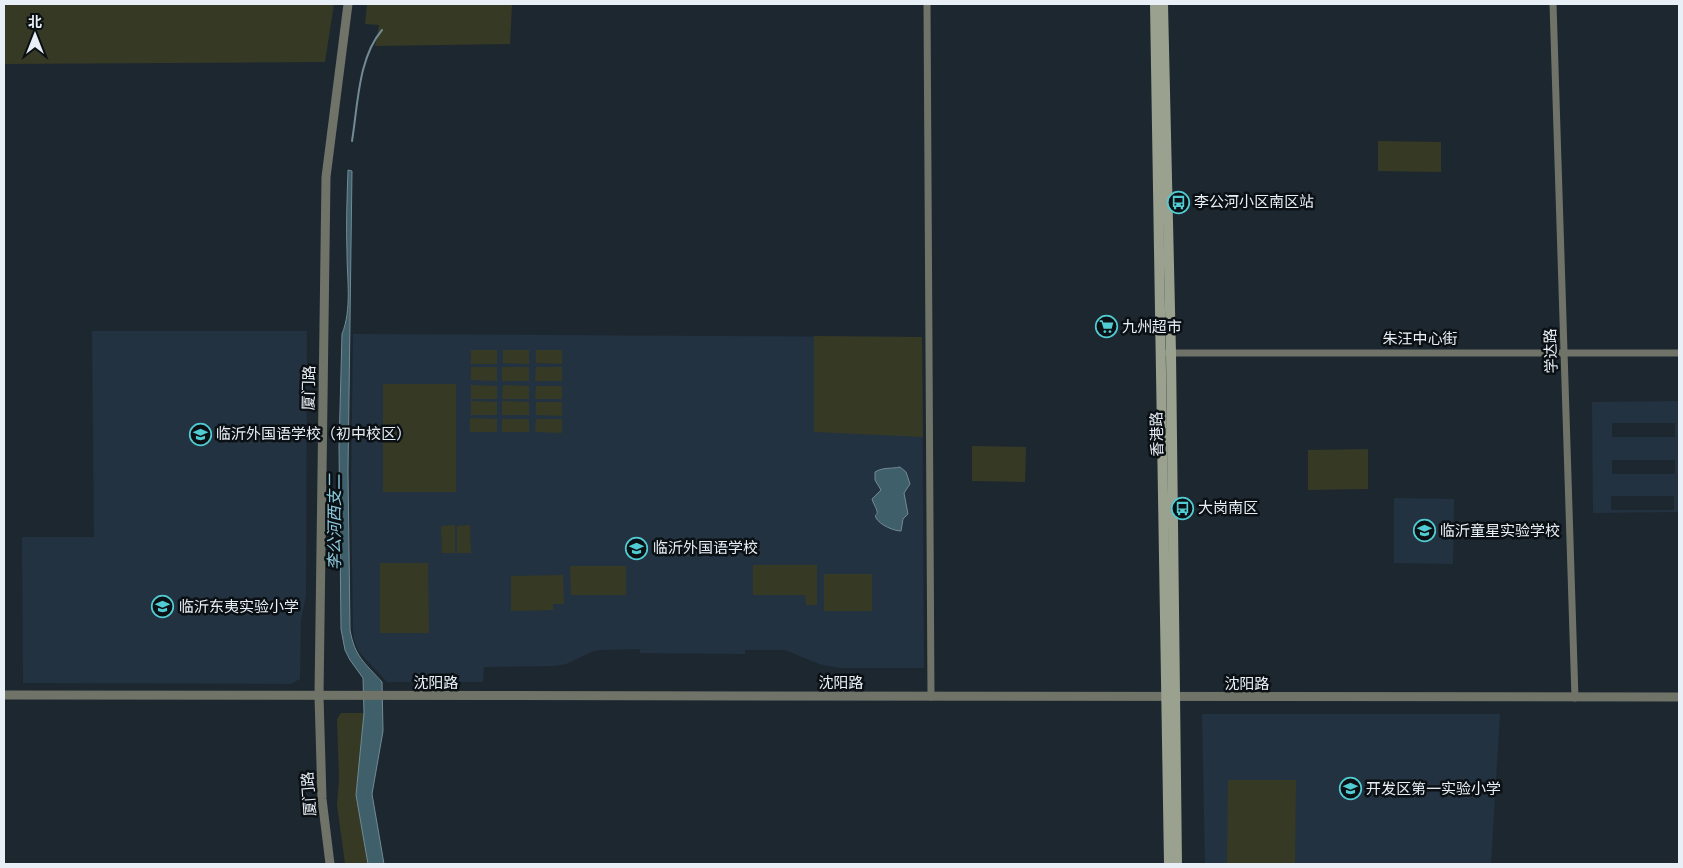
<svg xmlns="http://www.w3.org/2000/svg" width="1683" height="868" font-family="'Roboto Condensed','Noto Sans SC',sans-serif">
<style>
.built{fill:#223240;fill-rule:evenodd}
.green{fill:#363924}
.water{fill:#3f5f6a;stroke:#728a94}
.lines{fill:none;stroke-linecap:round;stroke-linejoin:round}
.stream{stroke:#728a94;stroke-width:2}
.minor{stroke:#707468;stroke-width:7}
.tertiary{stroke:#707468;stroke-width:9}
.secondary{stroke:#9aa18e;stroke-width:10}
.labels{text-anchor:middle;stroke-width:5;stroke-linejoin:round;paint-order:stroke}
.poi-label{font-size:15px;fill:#e8eff6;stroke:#0b1014;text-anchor:start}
.street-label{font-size:15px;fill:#e8eff6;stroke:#0b1014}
.water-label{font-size:16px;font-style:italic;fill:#8bcce0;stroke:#0b1014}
</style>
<rect width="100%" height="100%" fill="#1d2730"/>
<!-- built -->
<g class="built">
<path d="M92,331H307L306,595L301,620L300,679L291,684L23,683L22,537H94Z"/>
<path d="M353,334L922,337L924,668H839L819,664L785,650H745V654L640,653V649L604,650L594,651L566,664L555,666L484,667L483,682H387L359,652L354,640L353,631L351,492Z"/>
<path d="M1679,401V512L1593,513L1592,402ZM1612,423H1675V437H1612ZM1612,460H1675V474H1612ZM1611,496H1674V510H1611Z"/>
<path d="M1394,498L1454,499L1453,564L1394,563Z"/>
<path d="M1202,714H1500L1491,864H1205Z"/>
</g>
<!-- green -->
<g class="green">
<path d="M4,4H334L325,62L4,64Z"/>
<path d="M367,4H512L510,44L375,46L379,25L365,24Z"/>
<path d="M1378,141L1441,142V172L1378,171Z"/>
<path d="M814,336L922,337L923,437L814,432Z"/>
<rect x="471" y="350" width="26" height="14"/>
<path d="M503,350H529V364L503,363Z"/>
<path d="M536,350H562V364L536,363Z"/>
<path d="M471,367H497V381L471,380Z"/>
<rect x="502" y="367" width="27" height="14"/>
<path d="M536,367H562V381H535Z"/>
<rect x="383" y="384" width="73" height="108"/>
<path d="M471,385L497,386V399H471Z"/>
<path d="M503,385L529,386V399H502Z"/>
<path d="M536,386H562V399H535Z"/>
<path d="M471,401L497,402V415H471Z"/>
<path d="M502,401L529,402V415H502Z"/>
<path d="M536,402H562V416L536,415Z"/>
<path d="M470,418L497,419V432H470Z"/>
<rect x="502" y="419" width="27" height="13"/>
<path d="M536,419H562V433L535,432Z"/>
<path d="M972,446L1026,447L1025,482L972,481Z"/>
<path d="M1368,449V489L1308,490V450Z"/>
<path d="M455,525V553H442L441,526Z"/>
<path d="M470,525L471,553H457V526Z"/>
<path d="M380,563H428L429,633H380Z"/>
<path d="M753,565H817V605H806L805,595H753Z"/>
<path d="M570,566H626V595H571Z"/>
<rect x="824" y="574" width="48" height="37"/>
<path d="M563,575L564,604H553V610L511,611V576Z"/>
<path d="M341,713H364L356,795L368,864H345L337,805L339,779L337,719Z"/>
<path d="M1228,780H1296L1295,864H1227Z"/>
</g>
<!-- water -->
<g class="water">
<path d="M348,170L352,171L348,471L350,630C355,657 364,662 382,682L383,731L372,794L384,864H368L356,795L364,713L363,678L350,660L345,650L341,629L339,447L342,334C352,309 347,279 347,253C346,225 347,198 348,170Z"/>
<path d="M900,467L906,472L910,484L904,493L908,514L903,519L901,531C894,531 880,525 876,518C874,513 878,516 877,511C876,507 873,503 872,499L881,490L875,480V472C883,467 891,469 900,467Z"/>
</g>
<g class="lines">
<!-- stream -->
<path class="stream" d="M352,141C358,105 358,58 382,30"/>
<!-- minor -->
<g class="minor">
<path d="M927,4L931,697"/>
<path d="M1553,4L1575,698"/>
<path d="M1167,353H1679"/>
</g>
<!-- tertiary -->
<g class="tertiary">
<path d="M4,695L1679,697"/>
<path d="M330,864L322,799L319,696L326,177L348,4"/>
</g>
<!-- secondary -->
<g class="secondary">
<path d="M1155,4L1169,864"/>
<path d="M1163,4L1171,353L1177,864"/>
</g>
</g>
<!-- icons -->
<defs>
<symbol id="bus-ring" viewBox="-11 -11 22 22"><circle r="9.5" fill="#0b1014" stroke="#51ccd2" stroke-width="1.5"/><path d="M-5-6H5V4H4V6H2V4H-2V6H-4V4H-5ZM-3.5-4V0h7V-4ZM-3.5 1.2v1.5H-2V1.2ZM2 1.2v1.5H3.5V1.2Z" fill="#51ccd2"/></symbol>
<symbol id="supermarket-ring" viewBox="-11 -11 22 22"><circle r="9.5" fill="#0b1014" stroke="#51ccd2" stroke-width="1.5"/><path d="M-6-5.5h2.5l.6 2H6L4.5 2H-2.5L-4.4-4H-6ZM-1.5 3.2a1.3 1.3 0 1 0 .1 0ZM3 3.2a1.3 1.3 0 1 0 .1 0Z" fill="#51ccd2"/></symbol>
<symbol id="school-ring" viewBox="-11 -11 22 22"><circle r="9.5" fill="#0b1014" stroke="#51ccd2" stroke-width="1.5"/><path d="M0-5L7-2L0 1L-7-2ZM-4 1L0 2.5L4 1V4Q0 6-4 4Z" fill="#51ccd2"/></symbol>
</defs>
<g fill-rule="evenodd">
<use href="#bus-ring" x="1166" y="190" width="25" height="25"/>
<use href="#supermarket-ring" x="1094" y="314" width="25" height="25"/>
<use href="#school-ring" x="188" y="422" width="25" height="25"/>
<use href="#bus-ring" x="1170" y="496" width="25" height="25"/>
<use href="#school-ring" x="1412" y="518" width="25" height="25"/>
<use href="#school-ring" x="624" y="536" width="25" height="25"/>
<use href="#school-ring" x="150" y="594" width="25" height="25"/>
<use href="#school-ring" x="1338" y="776" width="25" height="25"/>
</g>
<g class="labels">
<!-- poi labels -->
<g class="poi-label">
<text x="1194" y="207">李公河小区南区站</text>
<text x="1122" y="332">九州超市</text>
<text x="216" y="439">临沂外国语学校（初中校区）</text>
<text x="1198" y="513">大岗南区</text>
<text x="1440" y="536">临沂童星实验学校</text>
<text x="653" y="553">临沂外国语学校</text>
<text x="179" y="612">临沂东夷实验小学</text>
<text x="1366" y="794">开发区第一实验小学</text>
</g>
<!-- street labels -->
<g class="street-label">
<text x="1420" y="344">朱汪中心街</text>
<text transform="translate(1551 351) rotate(-92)" y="5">学达路</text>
<text transform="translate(309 388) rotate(-89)" y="5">厦门路</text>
<text transform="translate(1157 434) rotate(-91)" y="5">香港路</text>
<text x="436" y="688">沈阳路</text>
<text x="841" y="688">沈阳路</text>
<text x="1247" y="689">沈阳路</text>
<text transform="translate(309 794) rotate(-94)" y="5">厦门路</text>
</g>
<!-- water labels -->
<g class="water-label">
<text transform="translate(334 522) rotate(-90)" y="6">李公河西支二</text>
</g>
</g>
<!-- border -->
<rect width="1683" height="868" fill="none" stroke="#e8eff6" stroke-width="10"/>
<!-- north arrow -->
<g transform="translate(35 35)" stroke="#0b1014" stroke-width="4" paint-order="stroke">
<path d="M0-4L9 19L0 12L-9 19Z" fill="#e8eff6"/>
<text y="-8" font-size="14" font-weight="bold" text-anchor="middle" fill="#e8eff6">北</text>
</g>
</svg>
